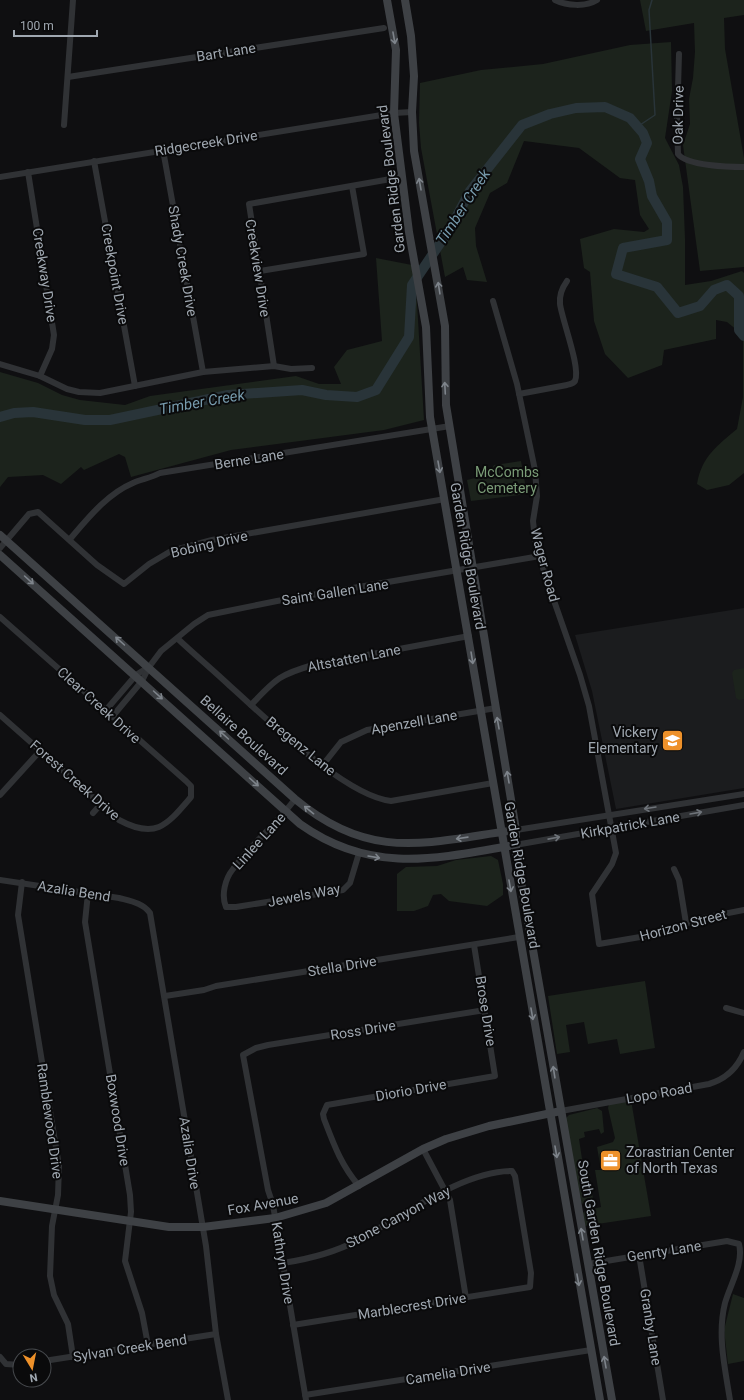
<svg xmlns="http://www.w3.org/2000/svg" width="744" height="1400" font-family="Roboto,sans-serif">
<style>
.built{fill:#1b1c1e}
.green{fill:#1c231c}
.lines{fill:none;stroke-linecap:round;stroke-linejoin:round}
.stream{stroke:#293439;stroke-width:1.5}
.river{stroke:#293439;stroke-width:10}
.street{stroke:#303235;stroke-width:6}
.secondary{stroke:#3e4145;stroke-width:8}
.oneway{stroke:#7e848b}
.oneway2{stroke:#6e7379}
.labels{text-anchor:middle;stroke-width:4;stroke-linejoin:round;paint-order:stroke}
.street-label{font-size:14px;fill:#a0a8b1;stroke:#0a0a0b}
.park-label{font-size:14px;fill:#7a9c77;stroke:#0a0a0b}
.poi-label{font-size:14px;fill:#a0a8b1;stroke:#0a0a0b;text-anchor:end}
.water-label{font-size:15px;font-style:italic;fill:#779bad;stroke:#0a0a0b}
</style>
<rect width="100%" height="100%" fill="#0f0f11"/>
<!-- built -->
<path class="built" d="M744,608V788L616,809L592,691L575,635Z"/>
<!-- green -->
<g class="green">
<path d="M640,0H744V15L724,18L725,49L744,158V267L700,271L683,145L690,124L689,99L693,78L695,52L694,23L646,31Z"/>
<path d="M671,42L672,91L665,138L679,165L683,187L685,239V285L711,281L742,271L744,273V473L729,485L707,490L697,484C702,456 717,446 737,429L743,397V335L727,322L716,320V339L664,350L662,365L628,378L605,354L594,321L590,272L584,268L580,239L614,229L644,232L649,229L640,215L635,180L620,178L579,148L524,141L507,183L490,193L475,228L476,246L487,282L467,280L463,267L445,277L421,148L419,123L420,83L481,70L543,64L630,45Z"/>
<path d="M376,258L412,265L417,303L424,420L384,430L231,450L131,477L125,457L119,454L84,470L81,467L61,484L43,475L8,477L0,487V372L38,383L62,395L80,400L125,405L150,396L296,376L319,384H341L334,367L347,350L382,341Z"/>
<path d="M521,461L527,494L471,501L467,480L487,475L494,465Z"/>
<path d="M744,668V699L739,700L736,698L732,673L734,670Z"/>
<path d="M491,856L498,860L503,884V895L487,906L449,901L441,894L433,895L428,906L414,911H397V874L406,867L437,866L456,860Z"/>
<path d="M645,981L655,1048L620,1054L617,1039L588,1044L584,1022L566,1025L570,1052L557,1054L548,996Z"/>
<path d="M631,1100L651,1216L584,1226L582,1214L585,1211L601,1207L595,1170H601L597,1147L613,1142L615,1138L608,1108L609,1104Z"/>
<path d="M597,1108L602,1111L604,1132L601,1134L599,1129L584,1132L585,1137L579,1139L584,1172H589L593,1199V1202L583,1204L580,1201L565,1119L569,1115Z"/>
<path d="M733,1294L744,1298V1361L728,1364L724,1330Z"/>
</g>
<g class="lines">
<!-- stream -->
<path class="stream" d="M637,127L655,115L649,10L652,0"/>
<!-- river -->
<path class="river" d="M0,417L14,413L33,412L85,420H110L228,395L302,390L326,395L357,397L376,390L409,337L412,285L451,227L470,191L522,125L550,114L576,108L605,107L630,118L643,133L647,143L640,159L649,181L652,196L667,222V240L623,248L616,274L657,287L678,313L700,306L714,290L727,285L739,296V330L744,336"/>
<!-- street -->
<g class="street">
<path d="M555,0C567,6 586,7 597,0"/>
<path d="M679,54L677,123L678,154C687,166 730,167 744,167"/>
<path d="M68,77L384,28"/>
<path d="M64,125L73,0"/>
<path d="M163,150L203,372"/>
<path d="M94,161L135,386"/>
<path d="M28,172L54,335L52,349L40,376"/>
<path d="M0,177L394,113L412,112"/>
<path d="M260,271L364,254L352,186"/>
<path d="M493,301L517,384L535,470L537,496L533,521L535,539L545,575L580,675L589,706L616,853L612,864L592,894L599,944L652,935L671,930L698,919L744,910"/>
<path d="M0,364L40,376L67,389L79,392L100,393L203,372L274,366L291,369L312,368"/>
<path d="M274,366L249,204L402,177"/>
<path d="M519,394L567,385C570,384 573,384 575,381C581,368 562,320 560,304C559,295 562,288 567,281"/>
<path d="M70,539C88,518 107,494 133,483C142,479 151,478 160,473L450,426"/>
<path d="M0,548L29,514L38,512L97,565L124,584L149,564L171,551L212,540L445,499"/>
<path d="M0,617L186,781L191,786V797C167,825 156,840 119,820L0,715"/>
<path d="M178,639C195,655 213,670 230,686C266,718 345,796 391,801L493,783"/>
<path d="M251,705C275,680 278,675 313,665L469,636"/>
<path d="M106,710L136,675L147,668"/>
<path d="M112,717L142,681L149,667L161,651L194,624L208,615L277,601L540,556"/>
<path d="M322,766L341,742L367,730L496,708"/>
<path d="M0,795L40,751"/>
<path d="M295,799C277,824 251,844 233,869C225,879 221,895 226,907H236L343,890L350,883L359,853"/>
<path d="M93,813L101,804"/>
<path d="M516,830L744,794"/>
<path d="M515,845L744,805"/>
<path d="M674,869L679,880L686,923"/>
<path d="M0,880L119,898C130,901 143,903 150,913L206,1246L216,1334L228,1400"/>
<path d="M22,882L18,915L59,1166L58,1195L52,1226L50,1276L54,1295L68,1324L73,1357"/>
<path d="M88,893L85,922L130,1195L131,1212L125,1261L142,1313L148,1345"/>
<path d="M165,996L204,990L216,986L519,937"/>
<path d="M726,1008L744,1013"/>
<path d="M561,1111L709,1084C726,1079 737,1069 744,1052"/>
<path d="M423,1149L450,1200L466,1298"/>
<path d="M359,1186C341,1165 334,1145 324,1119L323,1114L327,1105L495,1076L474,945"/>
<path d="M639,1255L663,1400"/>
<path d="M283,1263C309,1259 334,1253 358,1240C402,1217 462,1171 512,1171L515,1176L531,1273L530,1287L293,1325"/>
<path d="M588,1264L727,1241L739,1244C744,1263 730,1285 725,1303C717,1335 725,1368 730,1400"/>
<path d="M0,1357L6,1364L20,1365"/>
<path d="M44,1361L216,1334"/>
<path d="M305,1395L591,1350"/>
<path d="M306,1400L273,1205L268,1190L243,1055L256,1048L268,1045L485,1010"/>
</g>
<!-- secondary -->
<g class="secondary">
<path d="M387,0L396,50L394,113L409,232L426,327L430,417L600,1400"/>
<path d="M405,0L411,36L414,76L412,112L414,151L445,326L446,405L516,830V853L612,1400"/>
<path d="M0,535L295,799C372,863 427,842 516,830"/>
<path d="M0,555L300,824C369,873 431,860 509,846"/>
<path d="M0,1201L169,1227H203L275,1218L326,1203L423,1149L446,1139L489,1126L561,1111"/>
</g>
</g>
<!-- one-way arrows -->
<defs><path id="oneway-shaft" d="M-6 0H5M1.5-3L5.5 0L1.5 3" fill="none" stroke-width="1.6" stroke-linecap="round" stroke-linejoin="round"/></defs>
<g class="oneway">
<use href="#oneway-shaft" transform="translate(394 38) rotate(80)"/>
<use href="#oneway-shaft" transform="translate(420 184) rotate(-100)"/>
<use href="#oneway-shaft" transform="translate(439 288) rotate(-99)"/>
<use href="#oneway-shaft" transform="translate(445 388) rotate(-93)"/>
<use href="#oneway-shaft" transform="translate(439 467) rotate(80)"/>
<use href="#oneway-shaft" transform="translate(29 580) rotate(42)"/>
<use href="#oneway-shaft" transform="translate(120 641) rotate(-138)"/>
<use href="#oneway-shaft" transform="translate(472 658) rotate(81)"/>
<use href="#oneway-shaft" transform="translate(158 695) rotate(42)"/>
<use href="#oneway-shaft" transform="translate(498 723) rotate(-100)"/>
<use href="#oneway-shaft" transform="translate(224 735) rotate(-138)"/>
<use href="#oneway-shaft" transform="translate(508 777) rotate(-100)"/>
<use href="#oneway-shaft" transform="translate(254 782) rotate(42)"/>
<use href="#oneway-shaft" transform="translate(309 810) rotate(-141)"/>
<use href="#oneway-shaft" transform="translate(462 838) rotate(172)"/>
<use href="#oneway-shaft" transform="translate(374 857) rotate(10)"/>
<use href="#oneway-shaft" transform="translate(510 886) rotate(80)"/>
<use href="#oneway-shaft" transform="translate(532 1014) rotate(80)"/>
<use href="#oneway-shaft" transform="translate(554 1072) rotate(-99)"/>
<use href="#oneway-shaft" transform="translate(556 1152) rotate(80)"/>
<use href="#oneway-shaft" transform="translate(582 1234) rotate(-100)"/>
<use href="#oneway-shaft" transform="translate(578 1280) rotate(80)"/>
<use href="#oneway-shaft" transform="translate(605 1362) rotate(-100)"/>
</g>
<g class="oneway2">
<use href="#oneway-shaft" transform="translate(650 808) rotate(171)"/>
<use href="#oneway-shaft" transform="translate(696 813) rotate(-10)"/>
<use href="#oneway-shaft" transform="translate(554 838) rotate(-11)"/>
</g>
<!-- icons -->
<defs>
<symbol id="school-square" viewBox="-11 -11 22 22"><rect x="-9" y="-9" width="18" height="18" rx="4" fill="#ee912a" stroke="#0a0a0b"/><path d="M0-5L7-2L0 1L-7-2ZM-4 1L0 2.5L4 1V4Q0 6-4 4Z" fill="#fff"/></symbol>
<symbol id="office-square" viewBox="-11 -11 22 22"><rect x="-9" y="-9" width="18" height="18" rx="4" fill="#ee912a" stroke="#0a0a0b"/><path d="M-6-3h4V-5.5h4V-3h4V5H-6ZM-1-4.5V-3h2v-1.5ZM-6 0V1H6V0Z" fill="#fff"/></symbol>
</defs>
<g fill-rule="evenodd">
<use href="#school-square" x="660" y="728" width="25" height="25"/>
<use href="#office-square" x="598" y="1148" width="25" height="25"/>
</g>
<g class="labels">
<!-- street labels -->
<g class="street-label">
<text transform="translate(226 52) rotate(-9)" y="5">Bart Lane</text>
<text transform="translate(678 115) rotate(-89)" y="5">Oak Drive</text>
<text transform="translate(206 143) rotate(-9)" y="5">Ridgecreek Drive</text>
<text transform="translate(391 179) rotate(-97)" y="5">Garden Ridge Boulevard</text>
<text transform="translate(183 261) rotate(80)" y="5">Shady Creek Drive</text>
<text transform="translate(258 268) rotate(81)" y="5">Creekview Drive</text>
<text transform="translate(115 274) rotate(80)" y="5">Creekpoint Drive</text>
<text transform="translate(45 275) rotate(81)" y="5">Creekway Drive</text>
<text transform="translate(249 459) rotate(-9)" y="5">Berne Lane</text>
<text transform="translate(209 544) rotate(-13)" y="5">Bobing Drive</text>
<text transform="translate(468 556) rotate(80)" y="5">Garden Ridge Boulevard</text>
<text transform="translate(545 565) rotate(75)" y="5">Wager Road</text>
<text transform="translate(335 592) rotate(-9)" y="5">Saint Gallen Lane</text>
<text transform="translate(354 658) rotate(-11)" y="5">Altstatten Lane</text>
<text transform="translate(99 705) rotate(42)" y="5">Clear Creek Drive</text>
<text transform="translate(414 722) rotate(-10)" y="5">Apenzell Lane</text>
<text transform="translate(244 735) rotate(42)" y="5">Bellaire Boulevard</text>
<text transform="translate(301 746) rotate(39)" y="5">Bregenz Lane</text>
<text transform="translate(75 780) rotate(41)" y="5">Forest Creek Drive</text>
<text transform="translate(630 825) rotate(-10)" y="5">Kirkpatrick Lane</text>
<text transform="translate(259 841) rotate(-48)" y="5">Linlee Lane</text>
<text transform="translate(522 875) rotate(80)" y="5">Garden Ridge Boulevard</text>
<text transform="translate(74 891) rotate(9)" y="5">Azalia Bend</text>
<text transform="translate(304 895) rotate(-11)" y="5">Jewels Way</text>
<text transform="translate(683 925) rotate(-15)" y="5">Horizon Street</text>
<text transform="translate(342 966) rotate(-9)" y="5">Stella Drive</text>
<text transform="translate(486 1011) rotate(81)" y="5">Brose Drive</text>
<text transform="translate(363 1030) rotate(-9)" y="5">Ross Drive</text>
<text transform="translate(411 1090) rotate(-10)" y="5">Diorio Drive</text>
<text transform="translate(659 1093) rotate(-10)" y="5">Lopo Road</text>
<text transform="translate(118 1120) rotate(81)" y="5">Boxwood Drive</text>
<text transform="translate(50 1121) rotate(82)" y="5">Ramblewood Drive</text>
<text transform="translate(190 1153) rotate(81)" y="5">Azalia Drive</text>
<text transform="translate(263 1204) rotate(-10)" y="5">Fox Avenue</text>
<text transform="translate(398 1217) rotate(-28)" y="5">Stone Canyon Way</text>
<text transform="translate(664 1251) rotate(-9)" y="5">Genrty Lane</text>
<text transform="translate(599 1253) rotate(80)" y="5">South Garden Ridge Boulevard</text>
<text transform="translate(283 1263) rotate(81)" y="5">Kathryn Drive</text>
<text transform="translate(412 1306) rotate(-9)" y="5">Marblecrest Drive</text>
<text transform="translate(651 1327) rotate(81)" y="5">Granby Lane</text>
<text transform="translate(130 1348) rotate(-9)" y="5">Sylvan Creek Bend</text>
<text transform="translate(448 1373) rotate(-9)" y="5">Camelia Drive</text>
</g>
<!-- park labels -->
<g class="park-label">
<text x="507" y="477">McCombs<tspan x="507" dy="16">Cemetery</tspan></text>
</g>
<!-- poi labels -->
<g class="poi-label">
<text x="658" y="737">Vickery<tspan x="658" dy="16">Elementary</tspan></text>
<text x="626" y="1157" text-anchor="start">Zorastrian Center<tspan x="626" dy="16">of North Texas</tspan></text>
</g>
<!-- water labels -->
<g class="water-label">
<text transform="translate(463 207) rotate(-57)" y="5">Timber Creek</text>
<text transform="translate(202 402) rotate(-10)" y="5">Timber Creek</text>
</g>
</g>
<!-- north arrow -->
<g transform="translate(32 1368) rotate(170)"><circle r="19" fill="#0a0a0b" stroke="#46494d"/>
<path d="M0-3L7 15L0 10L-7 15Z" fill="#ee912a"/>
<text y="-6" font-size="11" font-weight="bold" text-anchor="middle" fill="#a0a8b1">N</text>
</g>
<!-- scale -->
<path d="M14 30v6h83v-6" fill="none" stroke="#a0a8b1" stroke-width="2"/>
<text x="20" y="30" font-size="12" fill="#a0a8b1" stroke="#0a0a0b" stroke-width="3" paint-order="stroke">100 m</text>
</svg>
